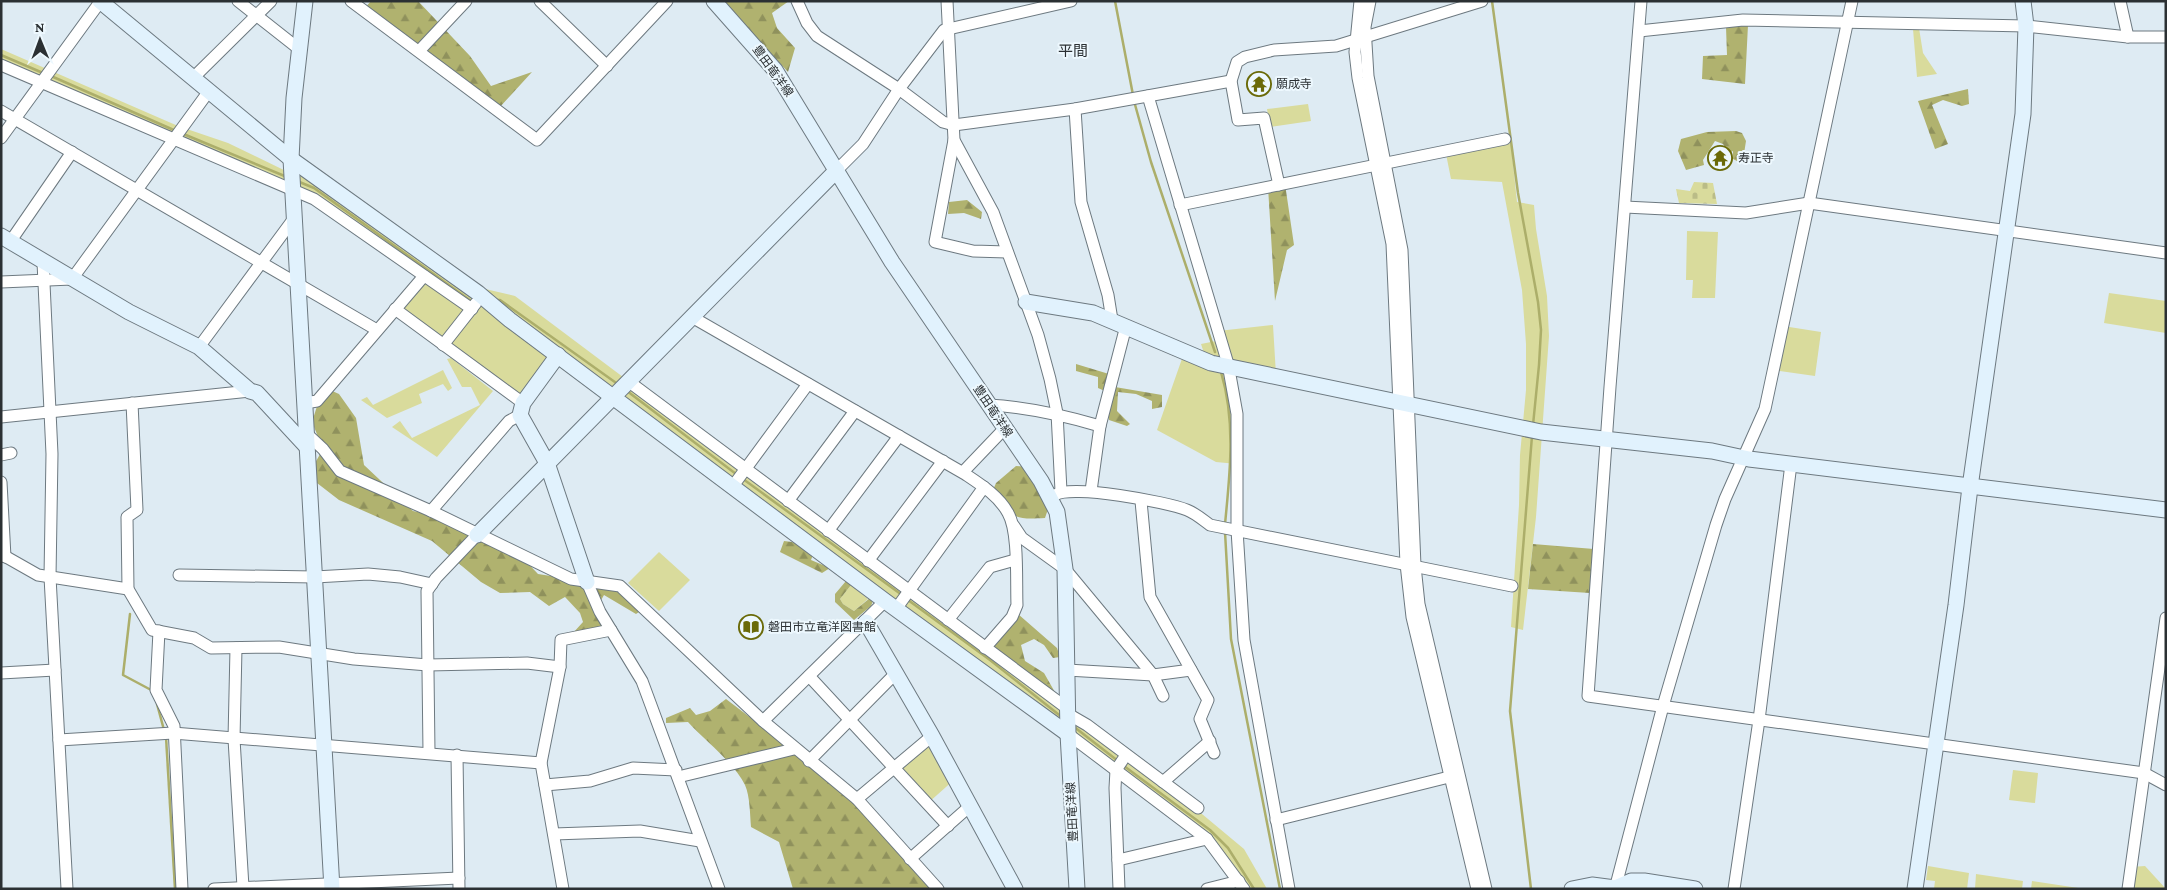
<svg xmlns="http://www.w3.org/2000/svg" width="2167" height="890" font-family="'Crimson Pro','Noto Sans JP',serif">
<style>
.grass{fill:#d9db9c}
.forest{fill:url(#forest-firs)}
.cemetery{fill:url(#cemetery-stones)}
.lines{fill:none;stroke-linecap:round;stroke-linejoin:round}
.stream{stroke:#acae6a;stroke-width:2.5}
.street-casing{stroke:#6d7980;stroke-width:13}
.secondary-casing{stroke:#6d7980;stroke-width:17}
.street{stroke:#fff;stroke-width:11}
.secondary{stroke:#e1f2fd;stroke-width:15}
.labels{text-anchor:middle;stroke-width:4;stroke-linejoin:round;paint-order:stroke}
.street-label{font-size:12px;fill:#2b3033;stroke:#edf8fe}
.poi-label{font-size:12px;fill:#2b3033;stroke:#edf8fe;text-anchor:start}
.quarter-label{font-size:15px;fill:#2b3033;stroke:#edf8fe}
</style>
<defs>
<pattern id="forest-firs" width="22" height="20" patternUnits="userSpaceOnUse" patternTransform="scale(1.25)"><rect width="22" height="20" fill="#b0b26f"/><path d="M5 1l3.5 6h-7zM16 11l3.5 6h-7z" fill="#8f915c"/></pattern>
<pattern id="cemetery-stones" width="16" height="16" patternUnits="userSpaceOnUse" patternTransform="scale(1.25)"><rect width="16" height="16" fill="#d9db9c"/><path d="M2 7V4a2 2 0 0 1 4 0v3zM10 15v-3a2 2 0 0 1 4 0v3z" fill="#babc87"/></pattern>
</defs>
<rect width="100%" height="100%" fill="#deebf3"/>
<!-- grass -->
<g class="grass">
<path d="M1919,28L1923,53L1937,74L1917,77L1913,29Z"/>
<path d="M1,49L178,126L228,143L292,174L310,178L468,285L515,296L1166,784L1244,849L1267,889H1242L1202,836L558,355L523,403L401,308L424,280L314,199L1,65Z"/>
<path d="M1308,104L1311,121L1270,127L1267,109Z"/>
<path d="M1505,139L1511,145L1517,202L1534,205L1536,229L1547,296L1549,336L1536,517L1523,630L1511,627L1519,505L1520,455L1526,390V344L1522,290L1502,182L1451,179L1446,154Z"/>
<path d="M1687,231L1718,232L1715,298H1692L1693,280H1686Z"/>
<path d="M2109,293L2166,301V333L2104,323Z"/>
<path d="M1273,325L1276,375L1228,364L1237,414V464L1216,462L1157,430L1184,353H1204L1201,344L1221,340L1218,331Z"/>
<path d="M1783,326L1821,332L1815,376L1772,370Z"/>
<path d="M451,358L493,391L437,457L392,427L400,421L412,438L480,405L471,387H462L447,359Z"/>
<path d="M443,370L452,388L448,391L443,384L419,394L422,403L387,418L361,400L367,397L373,405Z"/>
<path d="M659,552L690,580L659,611L628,583Z"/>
<path d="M851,585L868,599L854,611L843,604L840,599Z"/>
<path d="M932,736L955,779L928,803L898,765Z"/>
<path d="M2013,770L2038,773L2035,803L2009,800Z"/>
<path d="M1928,866L1969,873L1967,889H1934L1935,881L1926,880Z"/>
<path d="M2145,866L2166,889H2128L2131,867Z"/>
<path d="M1976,874L2023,881L2022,889H1975Z"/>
<path d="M2032,881L2085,889H2031Z"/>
</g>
<!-- forest -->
<g class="forest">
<path d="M371,1H418L470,56L491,86L532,72L499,108L363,10Z"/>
<path d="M722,1H789L772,13L777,28L795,48L788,72Z"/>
<path d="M1748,25L1745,84L1702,79L1703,56L1727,55L1726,27Z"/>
<path d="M1968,89L1969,104L1962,106L1943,100L1932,105L1948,144L1935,149L1918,101Z"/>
<path d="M1736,131L1742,133L1746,141L1743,160L1739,162L1733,159V151L1729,153L1723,144L1715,141L1703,160L1704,165L1686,170L1678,151L1681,139L1707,132Z"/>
<path d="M1285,184L1294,245L1287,250L1275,301L1268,187Z"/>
<path d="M967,200L982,212L981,219L964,213L948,214L949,202Z"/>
<path d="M1076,364L1109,374L1107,392L1098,388V377L1076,371Z"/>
<path d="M1115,387L1162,395V407L1152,409V401L1136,394L1118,392L1117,411L1130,424L1127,426L1109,420L1108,412Z"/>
<path d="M330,390L339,394L356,418L364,465L413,511L442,517L520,555L538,574L615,586L639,612L636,614L604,595L596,609L608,629L573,633L583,622L580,613L565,597L549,606L530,592L500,593L481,582L432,541L339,500L317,483L315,463L323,449L312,422L318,403Z"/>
<path d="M1016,466L1031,467L1048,509L1045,518C1011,520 1012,517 993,490L996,483Z"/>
<path d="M784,541L792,542L814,552L811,560L830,568L822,573L780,552Z"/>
<path d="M1533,544L1594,549L1590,593L1528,589Z"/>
<path d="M846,581L851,585L840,599L843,604L854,611L870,598L873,601L871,606L854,620L835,602V594Z"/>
<path d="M1018,614L1057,648L1060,657L1053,658L1044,645L1034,639L1021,645L1025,661L1044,673L1056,694L997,656L993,645Z"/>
<path d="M726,699L857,799L938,889H793L779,842L751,827C750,815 750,796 745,785C733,761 705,741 688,722L666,723V718L690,708L696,715L710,711Z"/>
</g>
<!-- cemetery -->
<path class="cemetery" d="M1694,182L1713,183L1717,204L1679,203L1676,189L1690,191Z"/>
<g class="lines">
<!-- stream -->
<g class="stream">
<path d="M1115,1L1133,95"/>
<path d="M1492,1L1518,193L1538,302L1541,330L1539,365L1533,425"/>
<path d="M1,55L43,73"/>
<path d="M51,76L176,131"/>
<path d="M1134,101L1151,162L1215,352"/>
<path d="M181,133L287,177"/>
<path d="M297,181L314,188L471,301H474"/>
<path d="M497,300H500L619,385"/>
<path d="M1221,372C1236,422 1230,473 1225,524"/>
<path d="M627,391L736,474"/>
<path d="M743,479L902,595"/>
<path d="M1225,532L1231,639L1280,889"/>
<path d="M908,600L990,660L1063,718"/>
<path d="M130,614L123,675L153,691"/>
<path d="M157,704L164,730"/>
<path d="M1073,726L1118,761"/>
<path d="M166,737L175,889"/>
<path d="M1124,766L1210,830L1228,848L1254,889"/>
<path d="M1531,889L1510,711L1532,436"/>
</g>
<defs>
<g id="street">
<path d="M238,1L299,49"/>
<path d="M351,1L537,140L667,1"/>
<path d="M540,1L607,66"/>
<path d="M797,1L807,23L817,36L899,89L943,122L954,125L1075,109L1231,81"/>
<path d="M947,1L954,140L993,212L1038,335L1050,379L1057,413L1061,491"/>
<path d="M1360,1L1355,52L1358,78L1392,244L1406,564L1412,617L1477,889"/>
<path d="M1370,1L1365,27L1368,76L1402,250L1415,566L1419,604L1486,889"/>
<path d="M1641,1L1610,387L1588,696L2144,773L2166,785"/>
<path d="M2120,1L2128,37"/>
<path d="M1639,31L1743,20L2026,26L2128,37H2166"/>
<path d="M419,51L466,1"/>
<path d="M1,65L314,199L472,309"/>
<path d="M193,78L271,1"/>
<path d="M1148,96L1228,364L1237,414V530L1244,640L1289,889"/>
<path d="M1075,109L1081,202L1108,295L1112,320"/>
<path d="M1,111L377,330"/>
<path d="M1,138L100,2"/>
<path d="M954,140L935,242L973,251L1007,252"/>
<path d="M837,170L863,144L899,89L944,30L1071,1"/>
<path d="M1279,185L1264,118L1238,120L1231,81L1237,62L1245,57L1274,50L1336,46L1482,1"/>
<path d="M1180,205L1505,139"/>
<path d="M1625,207L1746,213L1809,203L2166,253"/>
<path d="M10,242L72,152"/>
<path d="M43,262L52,454L50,577L67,889"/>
<path d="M1,282L72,279L209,91"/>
<path d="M395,309L523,403"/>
<path d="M692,317L965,474C980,484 999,496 1008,513C1019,532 1016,582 1017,605L1012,617L985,648"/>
<path d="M443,345L476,303"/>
<path d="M199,347L295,217"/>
<path d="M628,381L1068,709"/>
<path d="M132,403L137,510L127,517L128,589L152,630L194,638L211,648L279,647L354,659L428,665L527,663L560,667"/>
<path d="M305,403L317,401L424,276"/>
<path d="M989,405C1028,407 1063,415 1100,426"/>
<path d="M1,417L250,391"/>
<path d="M307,434L323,449L340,471L431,511L571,579L620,586L763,721L857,799L938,889"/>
<path d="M1,455L11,453"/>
<path d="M963,472L1005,428"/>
<path d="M1,482L5,557"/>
<path d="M733,486L808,384"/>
<path d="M1091,491L1100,426L1126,326"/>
<path d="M1055,495C1071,484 1167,502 1187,510C1195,513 1203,520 1210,525L1512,586"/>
<path d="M788,501L855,411"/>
<path d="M1141,501L1150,597L1208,700L1200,719L1214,753"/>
<path d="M431,511L509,421L520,415"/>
<path d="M1014,526L1022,538L1065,569L1153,675L1163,696"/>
<path d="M828,531L899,436"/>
<path d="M1,554L38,575L128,589"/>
<path d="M868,561L943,461"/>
<path d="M179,575L315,577L368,574L400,577L432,584"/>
<path d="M587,582L600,612L642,681L719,889"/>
<path d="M896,609L984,487"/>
<path d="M948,620L990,567L1015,560"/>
<path d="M159,631L156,690L174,726L182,889"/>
<path d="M236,648L234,739L243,887"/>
<path d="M1067,670L1153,675L1191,670"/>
<path d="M1,673L55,670"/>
<path d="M809,676L948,826"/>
<path d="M1068,714L1087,725L1198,808"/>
<path d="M763,721L885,601"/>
<path d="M1068,734L1207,839L1244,889"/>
<path d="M59,740L173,733L541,763"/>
<path d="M429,752L427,591L436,578L477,535"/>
<path d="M457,755L459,889"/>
<path d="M809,761L896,673"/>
<path d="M678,777L794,749"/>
<path d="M1163,782L1210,741"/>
<path d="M545,785L590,781L633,768L676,770"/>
<path d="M857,799L932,736"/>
<path d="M1276,820L1449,777"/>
<path d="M554,834L640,831L700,841"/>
<path d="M910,859L970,806"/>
<path d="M1118,860L1207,839"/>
<path d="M214,889L459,878"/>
<path d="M563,889L541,763L560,667L561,640L611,630"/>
<path d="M1119,889L1115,788L1116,770L1126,755"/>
<path d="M1207,889L1239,881"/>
<path d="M1615,889L1663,706L1716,525L1725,499L1765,409L1852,1"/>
<path d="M1734,889L1759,720L1791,464"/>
<path d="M2128,889L2166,618"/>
</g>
<g id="secondary">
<path d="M100,1L291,159L478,293L510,320L885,601L1068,734"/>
<path d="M305,1L294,98L291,159L332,889"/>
<path d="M714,1L775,70L892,262L1041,481L1057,512L1065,569L1068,734L1077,889"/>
<path d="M1,236L129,312L199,347L250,391L257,393L307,447"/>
<path d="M1026,302L1093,313L1211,363L1541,432L1712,451L1749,459L2166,510"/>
<path d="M558,355L523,403L520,415L547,463L587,582"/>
<path d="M477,535L837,170"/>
<path d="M866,622L932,736L1015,889"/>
<path d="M1572,889L1592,885L1615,888L1631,881H1644L1695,889"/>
<path d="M1915,889L1956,605L1970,487L2023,114L2026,26L2023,1"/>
</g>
</defs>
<!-- street casing -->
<use href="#street" class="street-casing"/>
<!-- secondary casing -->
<use href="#secondary" class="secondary-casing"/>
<!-- street -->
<use href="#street" class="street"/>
<!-- secondary -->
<use href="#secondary" class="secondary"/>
</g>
<!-- icons -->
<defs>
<symbol id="temple-ring" viewBox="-11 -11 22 22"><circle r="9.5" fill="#edf8fe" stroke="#6a6a08" stroke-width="1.5"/><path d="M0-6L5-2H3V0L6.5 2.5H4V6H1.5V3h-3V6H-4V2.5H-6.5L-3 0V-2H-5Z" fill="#6a6a08"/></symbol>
<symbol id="library-ring" viewBox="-11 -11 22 22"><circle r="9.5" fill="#edf8fe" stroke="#6a6a08" stroke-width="1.5"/><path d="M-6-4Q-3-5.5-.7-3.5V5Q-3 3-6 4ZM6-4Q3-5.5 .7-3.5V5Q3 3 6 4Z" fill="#6a6a08"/></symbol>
</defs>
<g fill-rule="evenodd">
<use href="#temple-ring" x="1245" y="70" width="28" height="28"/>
<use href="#temple-ring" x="1706" y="144" width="28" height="28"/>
<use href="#library-ring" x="737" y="613" width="28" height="28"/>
</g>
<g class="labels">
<!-- street labels -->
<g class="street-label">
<text transform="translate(773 71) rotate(54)" y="4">豊田竜洋線</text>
<text transform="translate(993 411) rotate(56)" y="4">豊田竜洋線</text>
<text transform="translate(1072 812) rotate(-93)" y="4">豊田竜洋線</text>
</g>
<!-- poi labels -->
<g class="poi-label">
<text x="1276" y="88">願成寺</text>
<text x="1738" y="162">寿正寺</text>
<text x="768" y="631">磐田市立竜洋図書館</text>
</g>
<!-- quarter labels -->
<g class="quarter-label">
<text x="1073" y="56">平間</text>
</g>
</g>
<!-- border -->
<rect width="2167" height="890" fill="none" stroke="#2b3033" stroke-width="5"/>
<!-- north arrow -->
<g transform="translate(40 40) rotate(359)" stroke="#edf8fe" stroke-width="4" paint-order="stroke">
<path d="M0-4L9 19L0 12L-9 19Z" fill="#2b3033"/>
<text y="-8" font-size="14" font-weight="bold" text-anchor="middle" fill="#2b3033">N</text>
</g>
</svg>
